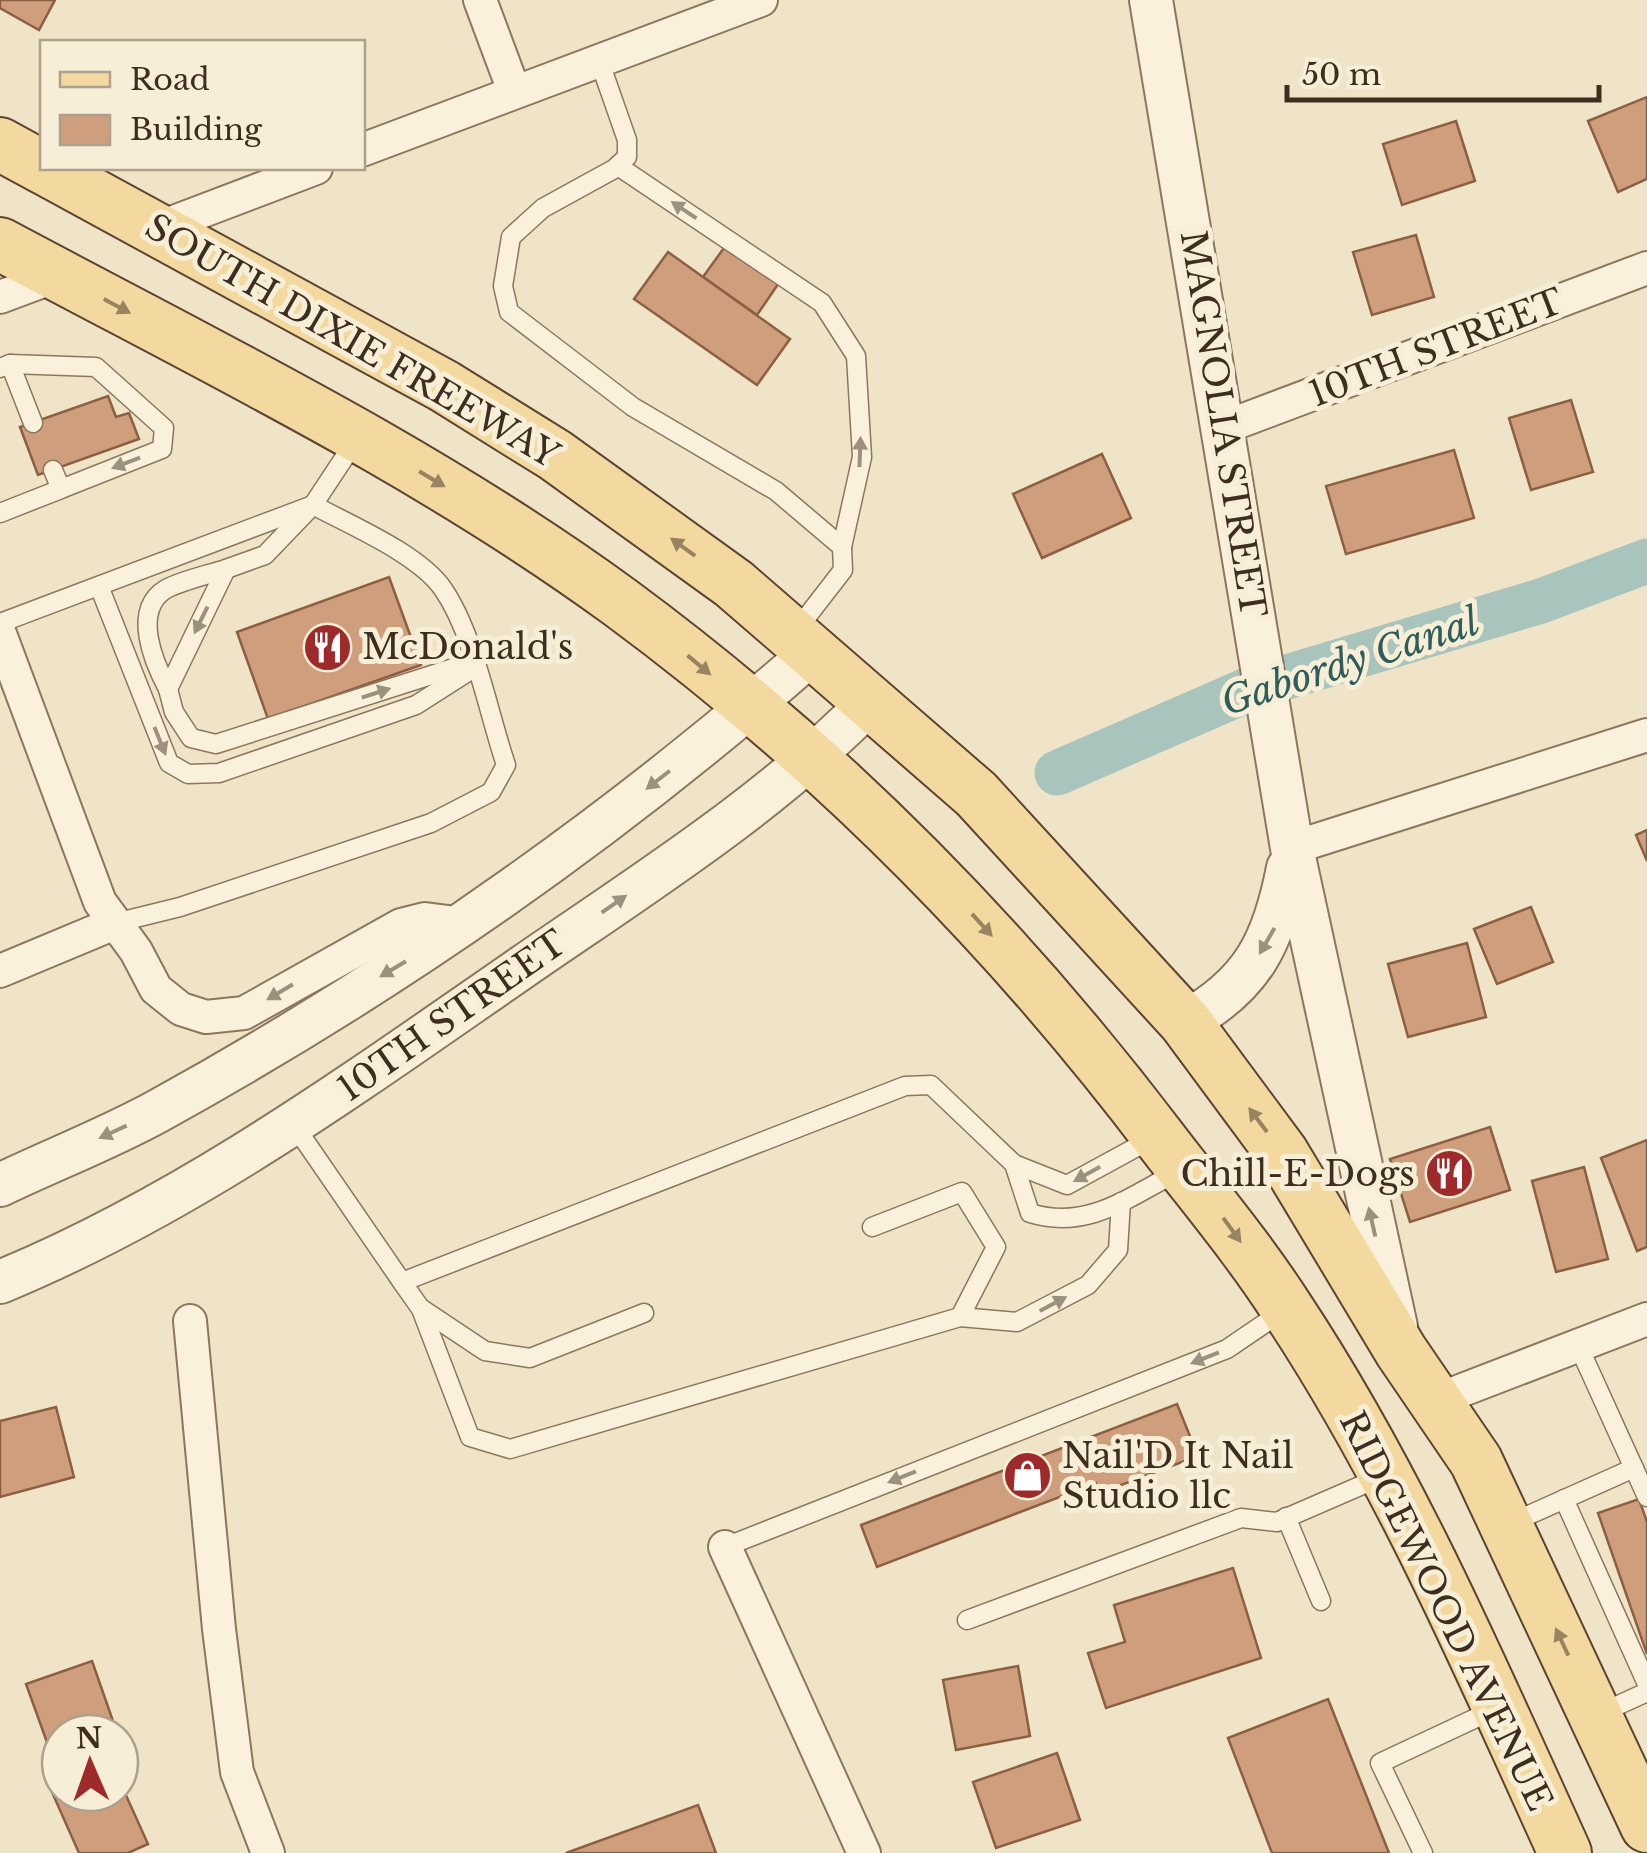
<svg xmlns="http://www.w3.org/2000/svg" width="1647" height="1853" font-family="'Libre Baskerville',serif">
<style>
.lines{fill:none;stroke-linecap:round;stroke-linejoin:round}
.canal{stroke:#a9c4bc;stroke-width:45}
.building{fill:#cf9f7d;stroke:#8d5f41;stroke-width:2.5}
.service-casing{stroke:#8d765c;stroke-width:21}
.minor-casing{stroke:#8d765c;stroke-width:36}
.tertiary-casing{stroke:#8d765c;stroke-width:46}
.primary-casing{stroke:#5b4430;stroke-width:56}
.service{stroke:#faf1dc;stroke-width:18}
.minor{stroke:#faf1dc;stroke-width:32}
.tertiary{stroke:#faf1dc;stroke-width:42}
.primary{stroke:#f3d9a0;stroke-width:52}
.oneway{fill:#9c907e}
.oneway2{fill:#988460}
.labels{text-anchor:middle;stroke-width:10;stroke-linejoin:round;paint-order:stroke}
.street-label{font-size:35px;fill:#3d2e20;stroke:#f7eed8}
.poi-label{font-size:35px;fill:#3d2e20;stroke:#f7eed8;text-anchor:start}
.water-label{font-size:38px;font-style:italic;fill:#2f5d5a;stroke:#f7eed8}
</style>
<rect width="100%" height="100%" fill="#f0e4c8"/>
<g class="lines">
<!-- canal -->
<path class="canal" d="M1057,773L1257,686L1541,601L1647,561"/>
</g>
<!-- building -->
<g class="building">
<path d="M0,0H55L39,30L0,8Z"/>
<path d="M1647,97V179L1618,192L1588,121Z"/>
<path d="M1456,121L1475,181L1402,205L1383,144Z"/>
<path d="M734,234L787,271L757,315L703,277Z"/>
<path d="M1416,235L1434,297L1372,315L1353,252Z"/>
<path d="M668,252L790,339L757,385L634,299Z"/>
<path d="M108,396L116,417L129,413L139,439L38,475L20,427Z"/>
<path d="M1571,400L1593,472L1531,490L1509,418Z"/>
<path d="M1454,450L1474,518L1346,554L1326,486Z"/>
<path d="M1102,454L1131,518L1042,558L1013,494Z"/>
<path d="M389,577L421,665L268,719L237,632Z"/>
<path d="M1647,830V861L1636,835Z"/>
<path d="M1531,907L1553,962L1497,984L1474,929Z"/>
<path d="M1467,943L1486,1017L1408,1037L1388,964Z"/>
<path d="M1490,1127L1510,1190L1410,1222L1390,1159Z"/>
<path d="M1647,1140V1247L1637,1251L1601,1158Z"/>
<path d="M1584,1167L1608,1259L1556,1272L1532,1181Z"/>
<path d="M1177,1404L1198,1456L1100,1493L1096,1483L877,1567L861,1525Z"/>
<path d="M56,1407L74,1477L0,1497V1421Z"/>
<path d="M1639,1499L1647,1522V1654L1598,1513Z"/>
<path d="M1233,1568L1261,1658L1106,1708L1088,1653L1125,1642L1114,1605Z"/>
<path d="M92,1661L113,1721L81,1733H60V1740L48,1745L26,1684Z"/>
<path d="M1018,1666L1030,1736L956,1750L943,1680Z"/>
<path d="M1328,1699L1389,1853H1272L1228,1738Z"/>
<path d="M1057,1753L1080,1820L996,1848L973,1782Z"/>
<path d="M120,1782L148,1844L128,1853H79L51,1790L60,1786V1793H120Z"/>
<path d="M698,1805L716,1853H566Z"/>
</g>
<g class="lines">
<defs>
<g id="service">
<path d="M599,60L627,140V157L614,169L543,208L511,237L503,286L509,312L633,407L776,491L842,547L843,570L795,632"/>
<path d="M618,166L822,303L856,356L862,457L842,547"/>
<path d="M10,364L96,367L164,428L162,449L61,489"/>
<path d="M0,368L10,364L33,423"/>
<path d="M356,440L313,505L265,555L226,569L168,689L174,712L191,738L216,744L472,662"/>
<path d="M0,513L61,489L53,470"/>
<path d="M99,586L169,763L188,774L219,773L416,705L474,668"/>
<path d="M0,623L313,505C350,525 419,554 443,589C474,634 488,712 506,765L491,792L431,823L180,907L115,923"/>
<path d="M168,689C154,663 131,610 166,589C183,580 207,575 226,569"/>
<path d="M294,1125L402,1282L905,1086L931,1085L1014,1164L1067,1185L1155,1137"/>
<path d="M1014,1164L1030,1213C1087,1231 1129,1197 1179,1171"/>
<path d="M872,1227L962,1192L996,1247L960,1317"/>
<path d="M402,1282L421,1309L470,1437L510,1449L960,1317L1017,1322L1088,1285L1118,1250L1121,1202"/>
<path d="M422,1309L485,1351L530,1358L644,1313"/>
<path d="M1578,1345L1647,1497"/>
<path d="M1564,1499L1647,1684"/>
<path d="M1286,1517L1321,1601"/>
<path d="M1511,1523L1634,1468"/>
<path d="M725,1547L1227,1349L1283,1311"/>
<path d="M967,1620L1241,1518L1277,1522L1383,1476"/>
<path d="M1601,1713L1647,1692"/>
<path d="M1423,1853L1380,1763L1493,1710"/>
</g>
<g id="minor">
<path d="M480,0L514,91"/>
<path d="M362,150L761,0"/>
<path d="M158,228L316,168"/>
<path d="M0,297L59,275"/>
<path d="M1225,427L1647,268"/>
<path d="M0,634L100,902L136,951L156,989L181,1009L206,1017L244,1013L401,925L425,919L464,924"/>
<path d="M1292,848L1647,735"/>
<path d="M0,971L115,923"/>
<path d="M190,1321L219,1629L237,1772L268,1853"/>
<path d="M1434,1401L1647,1319"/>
<path d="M725,1547L864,1853"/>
</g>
<g id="tertiary">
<path d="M1151,0L1292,848L1396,1327"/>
<path d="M1185,1022C1253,985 1274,941 1288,868"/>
<path d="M0,1185C52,1160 107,1139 158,1111C392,982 613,828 814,651"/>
<path d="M0,1282C189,1204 356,1082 524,966C643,884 769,805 871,701"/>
</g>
<g id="primary">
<path d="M0,144L42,167"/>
<path d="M44,168L444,386L555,455L734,584L976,794L1185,1022L1282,1153L1401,1351L1476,1461L1647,1826"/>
<path d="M0,244C211,357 427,461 621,603C827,755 1007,937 1161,1140C1203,1195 1248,1248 1286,1307C1399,1477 1481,1668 1565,1853"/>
</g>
</defs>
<!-- service casing -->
<use href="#service" class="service-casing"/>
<!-- minor casing -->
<use href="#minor" class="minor-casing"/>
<!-- tertiary casing -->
<use href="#tertiary" class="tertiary-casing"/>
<!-- primary casing -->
<use href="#primary" class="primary-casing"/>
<!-- service -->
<use href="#service" class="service"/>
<!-- minor -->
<use href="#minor" class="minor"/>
<!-- tertiary -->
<use href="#tertiary" class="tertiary"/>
<!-- primary -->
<use href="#primary" class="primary"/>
</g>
<!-- one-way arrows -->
<defs><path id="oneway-solid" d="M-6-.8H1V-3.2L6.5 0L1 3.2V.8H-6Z" transform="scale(2.5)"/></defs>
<g class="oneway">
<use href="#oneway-solid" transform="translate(684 210) rotate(-146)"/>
<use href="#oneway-solid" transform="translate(860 452) rotate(-88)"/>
<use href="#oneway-solid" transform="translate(126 463) rotate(159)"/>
<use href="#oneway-solid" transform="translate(201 620) rotate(116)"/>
<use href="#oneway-solid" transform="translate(376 693) rotate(-18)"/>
<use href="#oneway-solid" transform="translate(160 741) rotate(68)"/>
<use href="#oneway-solid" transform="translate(658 780) rotate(142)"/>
<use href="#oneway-solid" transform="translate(614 904) rotate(-35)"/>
<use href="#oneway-solid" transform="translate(1267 941) rotate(120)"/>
<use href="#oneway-solid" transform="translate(393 969) rotate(149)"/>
<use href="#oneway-solid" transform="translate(280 992) rotate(149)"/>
<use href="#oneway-solid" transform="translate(113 1132) rotate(155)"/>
<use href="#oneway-solid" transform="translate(1087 1174) rotate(151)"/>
<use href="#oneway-solid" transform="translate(1372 1222) rotate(-103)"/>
<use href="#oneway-solid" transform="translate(1053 1304) rotate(-28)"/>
<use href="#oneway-solid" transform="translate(1205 1358) rotate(158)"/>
<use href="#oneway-solid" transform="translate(902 1477) rotate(158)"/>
</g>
<g class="oneway2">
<use href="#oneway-solid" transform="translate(117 306) rotate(28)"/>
<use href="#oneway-solid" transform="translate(432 479) rotate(31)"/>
<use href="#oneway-solid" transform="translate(683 547) rotate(-144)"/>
<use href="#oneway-solid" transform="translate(699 665) rotate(40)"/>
<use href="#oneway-solid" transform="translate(982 925) rotate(48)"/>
<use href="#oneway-solid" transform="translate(1258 1120) rotate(-127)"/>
<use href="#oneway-solid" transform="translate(1232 1230) rotate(54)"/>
<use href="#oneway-solid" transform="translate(1562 1642) rotate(-115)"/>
</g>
<!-- icons -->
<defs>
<symbol id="restaurant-disc" viewBox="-11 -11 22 22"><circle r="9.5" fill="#9e2a2b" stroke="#f7eed8"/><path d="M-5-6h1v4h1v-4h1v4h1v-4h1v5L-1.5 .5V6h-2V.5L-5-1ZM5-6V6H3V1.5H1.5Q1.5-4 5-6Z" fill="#fff"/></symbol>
<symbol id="shop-disc" viewBox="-11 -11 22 22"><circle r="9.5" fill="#9e2a2b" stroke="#f7eed8"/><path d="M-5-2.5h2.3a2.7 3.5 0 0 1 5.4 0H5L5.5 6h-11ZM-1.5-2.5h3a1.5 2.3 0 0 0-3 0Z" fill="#fff"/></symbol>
</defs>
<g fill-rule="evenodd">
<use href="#restaurant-disc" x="300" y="620" width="55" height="55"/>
<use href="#restaurant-disc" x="1422" y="1146" width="55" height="55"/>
<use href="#shop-disc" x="1000" y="1448" width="55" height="55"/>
</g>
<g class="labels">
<!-- street labels -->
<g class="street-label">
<text transform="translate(352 341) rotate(30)" y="12">SOUTH DIXIE FREEWAY</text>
<text transform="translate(1436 348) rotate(-21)" y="12">10TH STREET</text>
<text transform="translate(1223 424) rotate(81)" y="12">MAGNOLIA STREET</text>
<text transform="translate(452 1016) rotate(-35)" y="12">10TH STREET</text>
<text transform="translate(1446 1611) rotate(64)" y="12">RIDGEWOOD AVENUE</text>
</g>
<!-- poi labels -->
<g class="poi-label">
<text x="362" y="659">McDonald's</text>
<text x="1415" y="1186" text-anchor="end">Chill-E-Dogs</text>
<text x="1062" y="1468">Nail'D It Nail<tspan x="1062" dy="40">Studio llc</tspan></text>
</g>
<!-- water labels -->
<g class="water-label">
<text transform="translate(1350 662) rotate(-18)" y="13">Gabordy Canal</text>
</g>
</g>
<!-- legend -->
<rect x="40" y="40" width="325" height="130" fill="#f7eed8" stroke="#ada18e" stroke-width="2.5"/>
<rect x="60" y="72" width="50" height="15" fill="#f3d9a0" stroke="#ada18e" stroke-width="2.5"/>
<text x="130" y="90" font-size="30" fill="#3d2e20">Road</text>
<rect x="60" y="115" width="50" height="30" fill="#cf9f7d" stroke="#ada18e" stroke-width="2.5"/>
<text x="130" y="140" font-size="30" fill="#3d2e20">Building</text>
<!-- north arrow -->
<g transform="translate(90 1763) rotate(358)"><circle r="48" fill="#f7eed8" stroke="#ada18e" stroke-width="2.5"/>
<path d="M0-8L18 38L0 25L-18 38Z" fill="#9e2a2b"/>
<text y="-15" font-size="28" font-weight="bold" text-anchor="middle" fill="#3d2e20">N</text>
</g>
<!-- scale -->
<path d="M1287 85v15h312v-15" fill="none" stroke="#3d2e20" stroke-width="5"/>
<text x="1302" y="85" font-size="30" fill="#3d2e20" stroke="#f7eed8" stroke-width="8" paint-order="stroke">50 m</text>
</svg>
